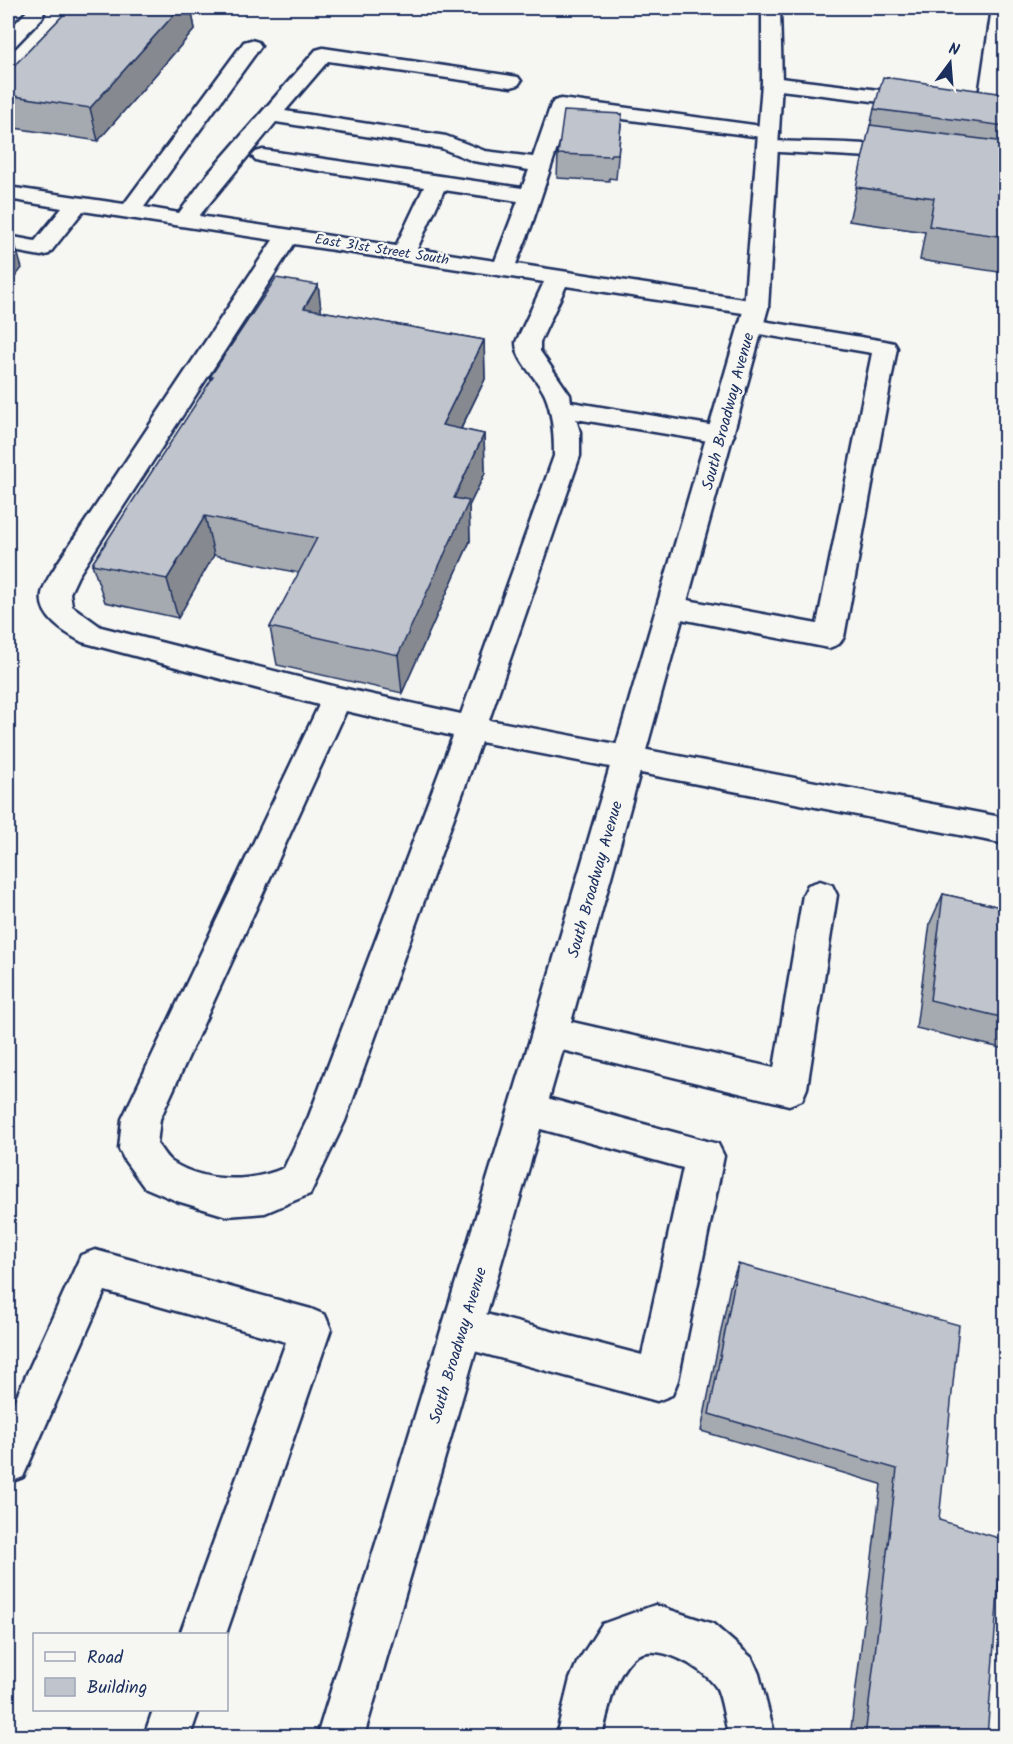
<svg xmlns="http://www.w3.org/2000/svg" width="1013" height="1744" font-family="Kalam,sans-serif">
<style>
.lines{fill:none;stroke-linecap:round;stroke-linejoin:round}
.minor-casing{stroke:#1b2f5e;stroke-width:5}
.major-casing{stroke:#1b2f5e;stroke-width:5}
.minor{fill:#f6f6f2;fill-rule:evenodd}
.major{fill:#f6f6f2;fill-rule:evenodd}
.wall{fill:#a5a9b0;stroke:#1b2f5e;stroke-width:1.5}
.shaded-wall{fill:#868990;stroke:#1b2f5e;stroke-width:1.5}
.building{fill:#c0c4cd;stroke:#1b2f5e;stroke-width:1.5}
.labels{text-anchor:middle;stroke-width:4.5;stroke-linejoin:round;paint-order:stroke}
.far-street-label{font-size:14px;fill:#1b2f5e;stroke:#f6f6f2}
.street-label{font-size:16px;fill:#1b2f5e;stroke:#f6f6f2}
</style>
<rect width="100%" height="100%" fill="#f6f6f2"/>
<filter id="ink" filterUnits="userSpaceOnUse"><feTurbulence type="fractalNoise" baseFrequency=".0167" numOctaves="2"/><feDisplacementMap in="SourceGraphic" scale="12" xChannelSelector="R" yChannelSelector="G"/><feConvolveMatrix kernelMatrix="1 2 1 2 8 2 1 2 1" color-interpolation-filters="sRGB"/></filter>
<g filter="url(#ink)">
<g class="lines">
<defs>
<g id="minor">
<path d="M35,8L42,10L44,14L42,18L15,46L8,48V31L28,10Z"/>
<path d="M992,8H1006V45L998,104L1006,105V117L772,89L765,87L762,83L765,79L772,77L978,102Z"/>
<path d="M251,40L258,42L261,46L144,207L179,213L207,175L316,50L323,48L518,77L521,81L518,85L511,87L328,61L285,111L446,136L485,151L533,157L551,105L554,101L561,99L776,128L779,132L776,136L769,138L569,112L531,227L516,264L756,301L764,303L768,308L764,313L756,315L566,286L540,342V351L570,395L571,402L721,427L730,429L734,435L730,441L721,443L576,419L580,432V456L489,720L1006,818V844L481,742L345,1121L310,1194L265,1213L227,1216L177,1201L144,1187L125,1161L119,1149L122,1119L319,705L82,642C65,633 38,617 42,594C44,583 52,573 57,564L273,240L83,211L49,254L41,256L8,250V236L35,241L62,208L8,199V187L124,204L244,42ZM276,122L441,148L473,161L529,170L522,188L263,150L256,152L252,156L256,160L263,162L424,187L396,246L199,216ZM444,190L518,201L495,261L417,249ZM294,244L544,282L516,342C516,362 537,377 545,395C553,414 554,436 554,456L461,714L337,687L101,627L72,606L70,593L78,576ZM346,711L453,736L309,1116L284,1168C249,1183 205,1183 172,1162C166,1158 162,1150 157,1144L160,1119Z"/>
<path d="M769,141C817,143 868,140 914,152L918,156L914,160L907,162L870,157L762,151L758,147L762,143Z"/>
<path d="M750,319L885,341L894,343L897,348L844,637L839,644L829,648L671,617L661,614L657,607L661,600L671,597L817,624L872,353L742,331L738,326L742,321Z"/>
<path d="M820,881L832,885L837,895L807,1088L802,1100L789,1105L537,1044L532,1033L537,1022L550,1017L774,1068L803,895L808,885Z"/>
<path d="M528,1093L718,1144L724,1156L678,1380L672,1395L657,1401L463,1348L449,1342L443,1328L449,1314L463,1308L642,1355L683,1168L515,1122L510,1110L515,1098Z"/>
<path d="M95,1250L311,1309L325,1315L331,1329L226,1634H180L286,1342L105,1291L23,1477L8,1483V1415L81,1255Z"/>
<path d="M655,1605L713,1624L752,1658L759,1674L775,1736H729C725,1724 722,1697 716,1687C703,1667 653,1638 632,1659C612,1680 609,1710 602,1736H556L570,1679L577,1663L602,1624Z"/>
<path d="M153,1710H199L190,1736H144Z"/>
</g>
<path id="major" d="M762,8H780L782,83L768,308L568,1033L364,1736H317L532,1033L744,308L762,83Z"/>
</defs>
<!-- minor casing -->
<use href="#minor" class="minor-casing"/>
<!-- major casing -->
<use href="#major" class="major-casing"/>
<!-- minor -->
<use href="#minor" class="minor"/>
<!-- major -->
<use href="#major" class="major"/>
</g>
<!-- wall -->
<g class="wall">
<path d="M70,8H191L195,29L98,141L8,127V72Z"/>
<path d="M1005,94V273L920,260L925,232L849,221L874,109Z"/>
<path d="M622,114L616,179L609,178V181L557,178L558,154Z"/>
<path d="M318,285L321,311L484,340L485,379L461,429L484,434L485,473L469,506L470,541L402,693L277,665L270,627L299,573L214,555L178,618L105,602L92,564L211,381L210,377Z"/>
<path d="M943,894L1005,908V1049L916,1028L930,923Z"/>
<path d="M738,1264L939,1520L987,1737H850L881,1484L701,1431L730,1286Z"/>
</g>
<!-- shaded-wall -->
<g class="shaded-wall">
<path d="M180,8H191L195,29L98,141L90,108Z"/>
<path d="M12,234L22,268L8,286V239Z"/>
<path d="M318,285L323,325L304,308Z"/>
<path d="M484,340L485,379L443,465L442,425Z"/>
<path d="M484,434L485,473L469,506L470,541L402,693L398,655L454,498Z"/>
<path d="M205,516L214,555L178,618L167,579Z"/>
</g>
<!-- building -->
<g class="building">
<path d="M70,8H180L90,108L8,95V72Z"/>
<path d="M883,77L1005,94V126L874,109Z"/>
<path d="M564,111L622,114L618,154H611L610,156L558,154Z"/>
<path d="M870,125L1005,142V237L929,226L934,198L856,187Z"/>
<path d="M8,234H12L8,239Z"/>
<path d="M276,278L318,285L304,308L484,340L442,425L484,434L454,498L469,501L398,655L270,627L317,538L205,516L167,579L92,564L213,377H210Z"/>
<path d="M943,894L1005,908V1018L930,1000Z"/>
<path d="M738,1264L959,1325L939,1520L1002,1539L987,1737H865L897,1469L709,1414Z"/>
</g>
</g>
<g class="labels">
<!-- far-street labels -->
<g class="far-street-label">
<text transform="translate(382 249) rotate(9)" y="5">East 31st Street South</text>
</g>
<!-- street labels -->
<g class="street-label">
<text transform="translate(727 411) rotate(-75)" y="6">South Broadway Avenue</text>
<text transform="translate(594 879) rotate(-74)" y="6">South Broadway Avenue</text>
<text transform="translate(457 1345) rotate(-73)" y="6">South Broadway Avenue</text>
</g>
</g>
<!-- margin -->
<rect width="1013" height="1744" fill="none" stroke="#f6f6f2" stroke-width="30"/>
<rect x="15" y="15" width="983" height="1714" fill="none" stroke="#1b2f5e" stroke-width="2" filter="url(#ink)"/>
<!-- legend -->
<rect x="33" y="1633" width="195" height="78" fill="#f6f6f2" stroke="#9ea6b7" stroke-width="1.5"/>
<rect x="45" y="1652" width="30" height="9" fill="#f6f6f2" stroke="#9ea6b7" stroke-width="1.5"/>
<text x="87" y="1663" font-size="18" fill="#1b2f5e">Road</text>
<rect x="45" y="1678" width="30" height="18" fill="#c0c4cd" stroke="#9ea6b7" stroke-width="1.5"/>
<text x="87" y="1693" font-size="18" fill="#1b2f5e">Building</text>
<!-- north arrow -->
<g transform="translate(950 63) rotate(16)" stroke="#f6f6f2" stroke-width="4.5" paint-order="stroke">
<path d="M0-4.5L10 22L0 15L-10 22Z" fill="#1b2f5e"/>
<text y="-9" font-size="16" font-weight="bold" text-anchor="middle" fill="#1b2f5e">N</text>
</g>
</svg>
